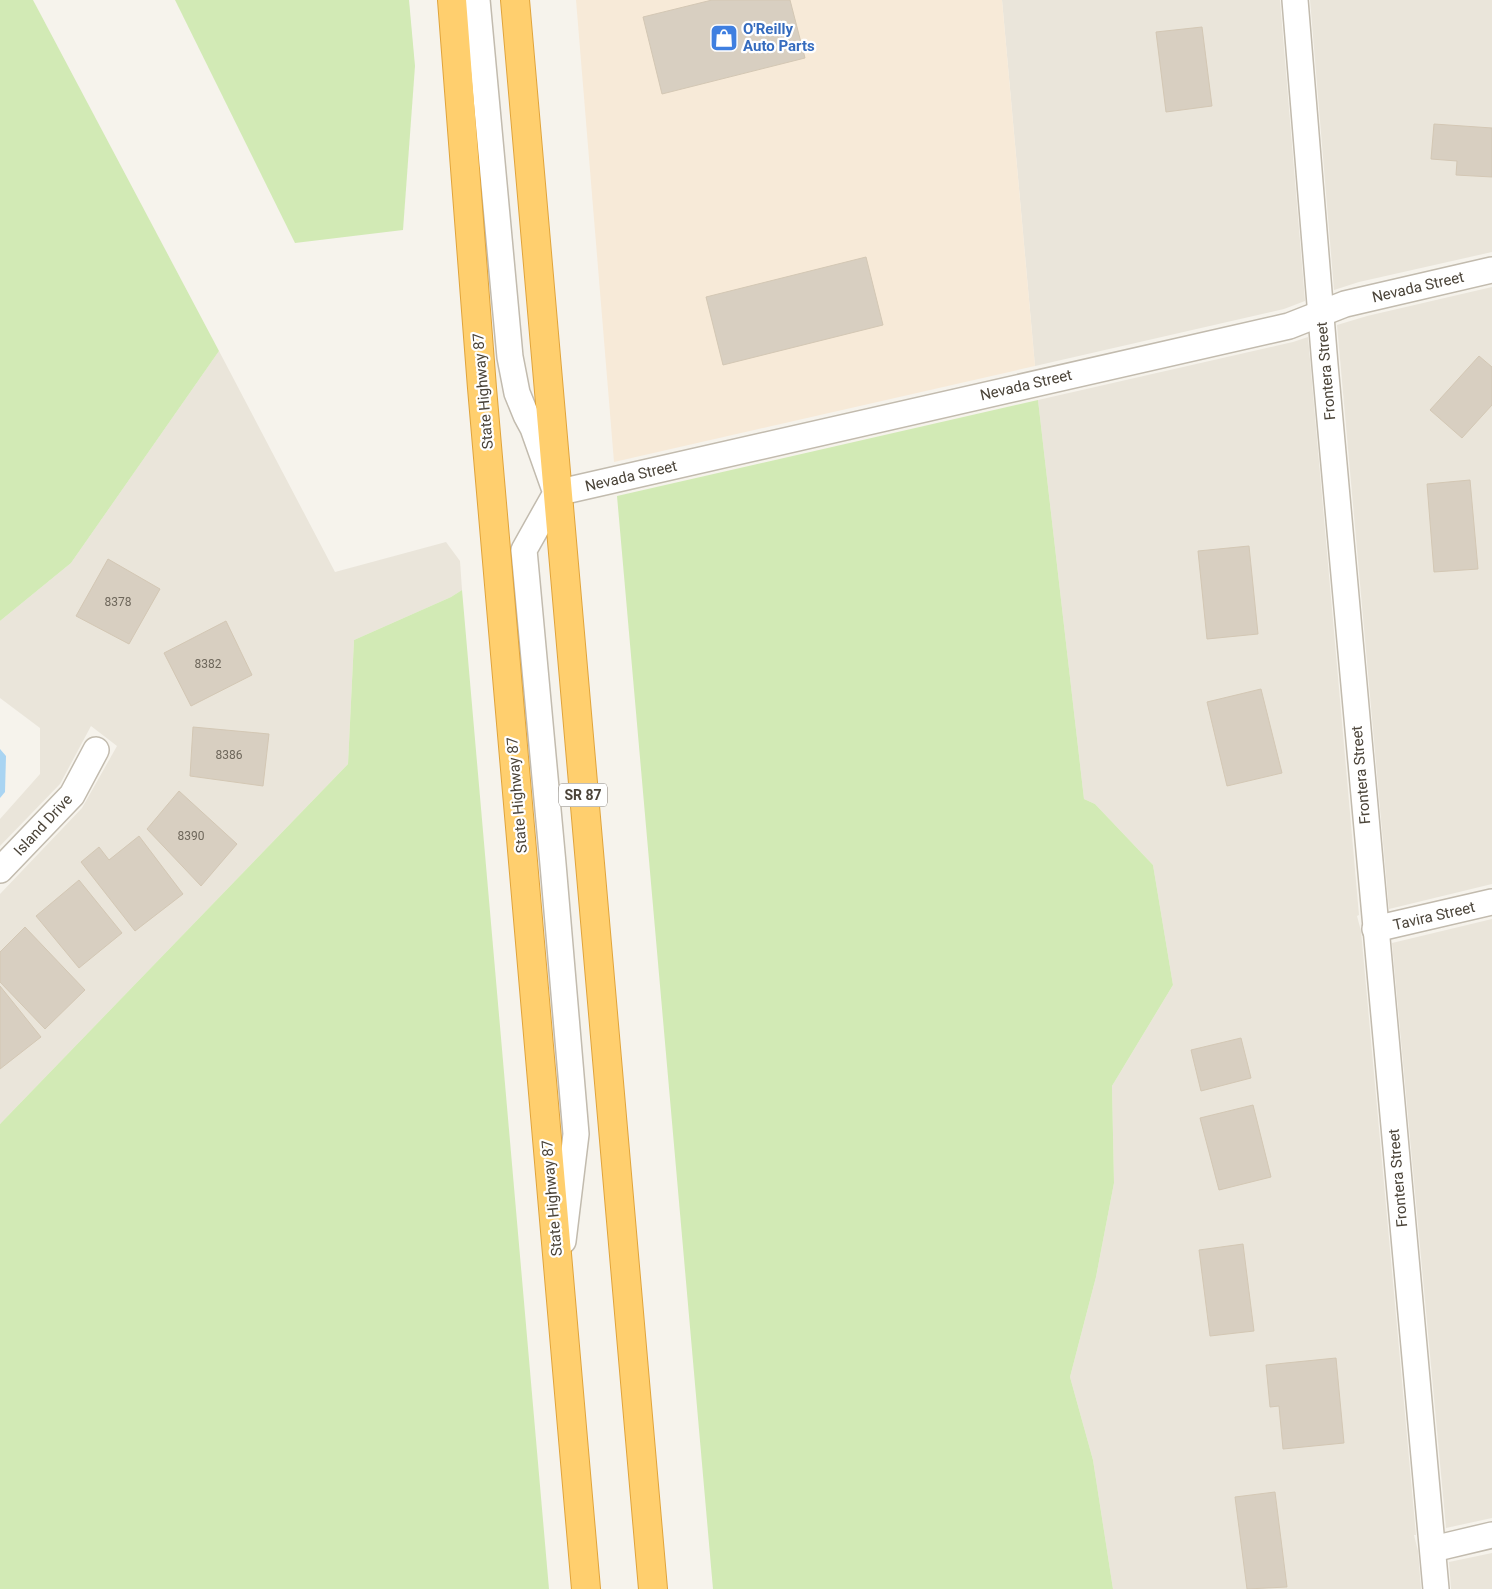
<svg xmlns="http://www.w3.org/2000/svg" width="1492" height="1589" font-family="Roboto,sans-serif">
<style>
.residential{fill:#eae5da}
.commercial{fill:#f7ead8}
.green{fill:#d2eab5}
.water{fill:#a9d4f2}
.building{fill:#d8cfc1;stroke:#d3c7b4}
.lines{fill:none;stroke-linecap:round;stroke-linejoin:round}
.street-casing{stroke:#c2bbae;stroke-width:28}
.highway-casing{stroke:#e0a43c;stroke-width:30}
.street{stroke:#fff;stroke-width:25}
.highway{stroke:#ffcf6e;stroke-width:28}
.labels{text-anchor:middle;stroke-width:4.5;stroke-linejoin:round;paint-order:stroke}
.number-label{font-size:12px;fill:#6e675b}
.shield{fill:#fff;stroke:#817c74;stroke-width:1}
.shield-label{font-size:14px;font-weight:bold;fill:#4b4439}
.shop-label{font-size:15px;font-weight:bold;fill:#366cbe;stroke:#fff;text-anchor:start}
.street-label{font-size:15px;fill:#4b4439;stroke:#fff}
</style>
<rect width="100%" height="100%" fill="#f6f3ec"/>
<!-- residential -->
<g class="residential">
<path d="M1002,0H1280L1305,301L1284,309L1035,366Z"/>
<path d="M1310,0H1492V252L1359,282L1334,290Z"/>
<path d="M1492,287V884L1389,909L1337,325L1367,316Z"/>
<path d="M1308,337L1359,915L1357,916L1361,931L1416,1535H1414L1418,1551L1421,1589H1113L1093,1460L1070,1377L1096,1277L1114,1183L1112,1086L1173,985L1153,865L1095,804L1084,799L1038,400L1293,342Z"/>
<path d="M219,351L335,572L446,542L460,561L462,590L451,597L354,640L348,764L0,1124V894L82,808L117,746L91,726L60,784L0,846V819L40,774V728L0,698V621L71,563Z"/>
<path d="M1492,919V1518L1446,1528L1392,943Z"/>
<path d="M1492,1553V1589H1451L1449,1562Z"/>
</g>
<!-- commercial -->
<path class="commercial" d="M576,0H1002L1035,366L614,462Z"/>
<!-- green -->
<g class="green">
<path d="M0,0H33L219,351L71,563L0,621Z"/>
<path d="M175,0H409L415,66L403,230L295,243Z"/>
<path d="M1038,400L1084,799L1095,804L1153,865L1173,985L1112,1086L1114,1183L1096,1277L1070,1377L1093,1460L1113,1589H713L617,496Z"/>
<path d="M462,590L549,1589H0V1124L348,764L354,640L451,597Z"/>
</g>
<!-- water -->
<path class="water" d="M0,749L6,756L5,792L0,798Z"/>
<!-- building -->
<g class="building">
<path d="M712,0H790L805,58L662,94L643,17Z"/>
<path d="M1202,27L1212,106L1166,112L1156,32Z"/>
<path d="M1434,124L1492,128V177L1456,175L1457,161L1431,159Z"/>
<path d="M866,257L883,325L723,365L706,297Z"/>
<path d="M1479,356L1492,367V405L1462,438L1430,410Z"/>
<path d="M1470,480L1478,569L1434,572L1427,484Z"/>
<path d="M1249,546L1258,634L1207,639L1198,551Z"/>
<path d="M108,559L160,589L129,644L76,616Z"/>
<path d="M226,621L252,675L191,706L164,653Z"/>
<path d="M1261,689L1282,773L1227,786L1207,702Z"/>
<path d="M193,727L269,734L263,786L190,776Z"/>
<path d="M179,791L237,844L201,886L147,829Z"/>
<path d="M139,836L183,894L135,931L81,862L99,847L109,860Z"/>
<path d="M79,880L122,933L79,968L36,916Z"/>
<path d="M25,927L85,990L45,1029L0,982V952Z"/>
<path d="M0,986L41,1037L0,1069Z"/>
<path d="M1241,1038L1251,1078L1201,1091L1191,1050Z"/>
<path d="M1253,1105L1271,1177L1219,1190L1200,1118Z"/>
<path d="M1243,1244L1254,1331L1210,1336L1199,1250Z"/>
<path d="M1336,1358L1344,1443L1283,1449L1279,1406L1270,1407L1266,1365Z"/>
<path d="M1275,1492L1287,1587L1247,1589L1235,1497Z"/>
</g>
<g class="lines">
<defs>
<g id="street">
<path d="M477,0L510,357L517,393L526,415L533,428L556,493L524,550L553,864L576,1134L563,1241"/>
<path d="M1295,0L1325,365L1436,1589"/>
<path d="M556,493L1289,326L1345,304L1492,270"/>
<path d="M0,870L72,795L96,750"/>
<path d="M1375,929L1492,902"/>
<path d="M1433,1549L1492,1535"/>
</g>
<g id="highway">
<path d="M452,0L482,388L586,1589"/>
<path d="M515,0L653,1589"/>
</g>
</defs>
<!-- street casing -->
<use href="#street" class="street-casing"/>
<!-- highway casing -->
<use href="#highway" class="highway-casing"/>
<!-- street -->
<use href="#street" class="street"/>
<!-- highway -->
<use href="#highway" class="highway"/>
</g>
<!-- icons -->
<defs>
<symbol id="shop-square" viewBox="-11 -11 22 22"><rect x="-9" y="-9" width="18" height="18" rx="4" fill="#3f7fe0" stroke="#fff"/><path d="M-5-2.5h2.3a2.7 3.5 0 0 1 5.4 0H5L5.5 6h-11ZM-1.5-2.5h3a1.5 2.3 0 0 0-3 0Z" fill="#fff"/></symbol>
</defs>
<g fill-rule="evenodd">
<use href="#shop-square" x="708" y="22" width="32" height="32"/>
</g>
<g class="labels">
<!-- number labels -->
<g class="number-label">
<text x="118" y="606">8378</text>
<text x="208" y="668">8382</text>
<text x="229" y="759">8386</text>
<text x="191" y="840">8390</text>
</g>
<!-- shield labels -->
<rect class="shield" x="559" y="783.5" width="48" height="23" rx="4"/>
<g class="shield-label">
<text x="583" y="800">SR 87</text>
</g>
<!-- shop labels -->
<g class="shop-label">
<text x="743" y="34">O'Reilly<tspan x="743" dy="17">Auto Parts</tspan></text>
</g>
<!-- street labels -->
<g class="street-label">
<text transform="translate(1418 287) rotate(-13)" y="5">Nevada Street</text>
<text transform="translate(1326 371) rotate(-95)" y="5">Frontera Street</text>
<text transform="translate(1026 385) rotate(-13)" y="5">Nevada Street</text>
<text transform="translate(483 391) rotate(-95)" y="5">State Highway 87</text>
<text transform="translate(631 476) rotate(-13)" y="5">Nevada Street</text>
<text transform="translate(1361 775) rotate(-95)" y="5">Frontera Street</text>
<text transform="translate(517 795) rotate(-95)" y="5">State Highway 87</text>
<text transform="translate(43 825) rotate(-47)" y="5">Island Drive</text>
<text transform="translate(1434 916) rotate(-13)" y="5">Tavira Street</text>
<text transform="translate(1398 1178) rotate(-95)" y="5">Frontera Street</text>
<text transform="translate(552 1198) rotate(-95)" y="5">State Highway 87</text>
</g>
</g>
</svg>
